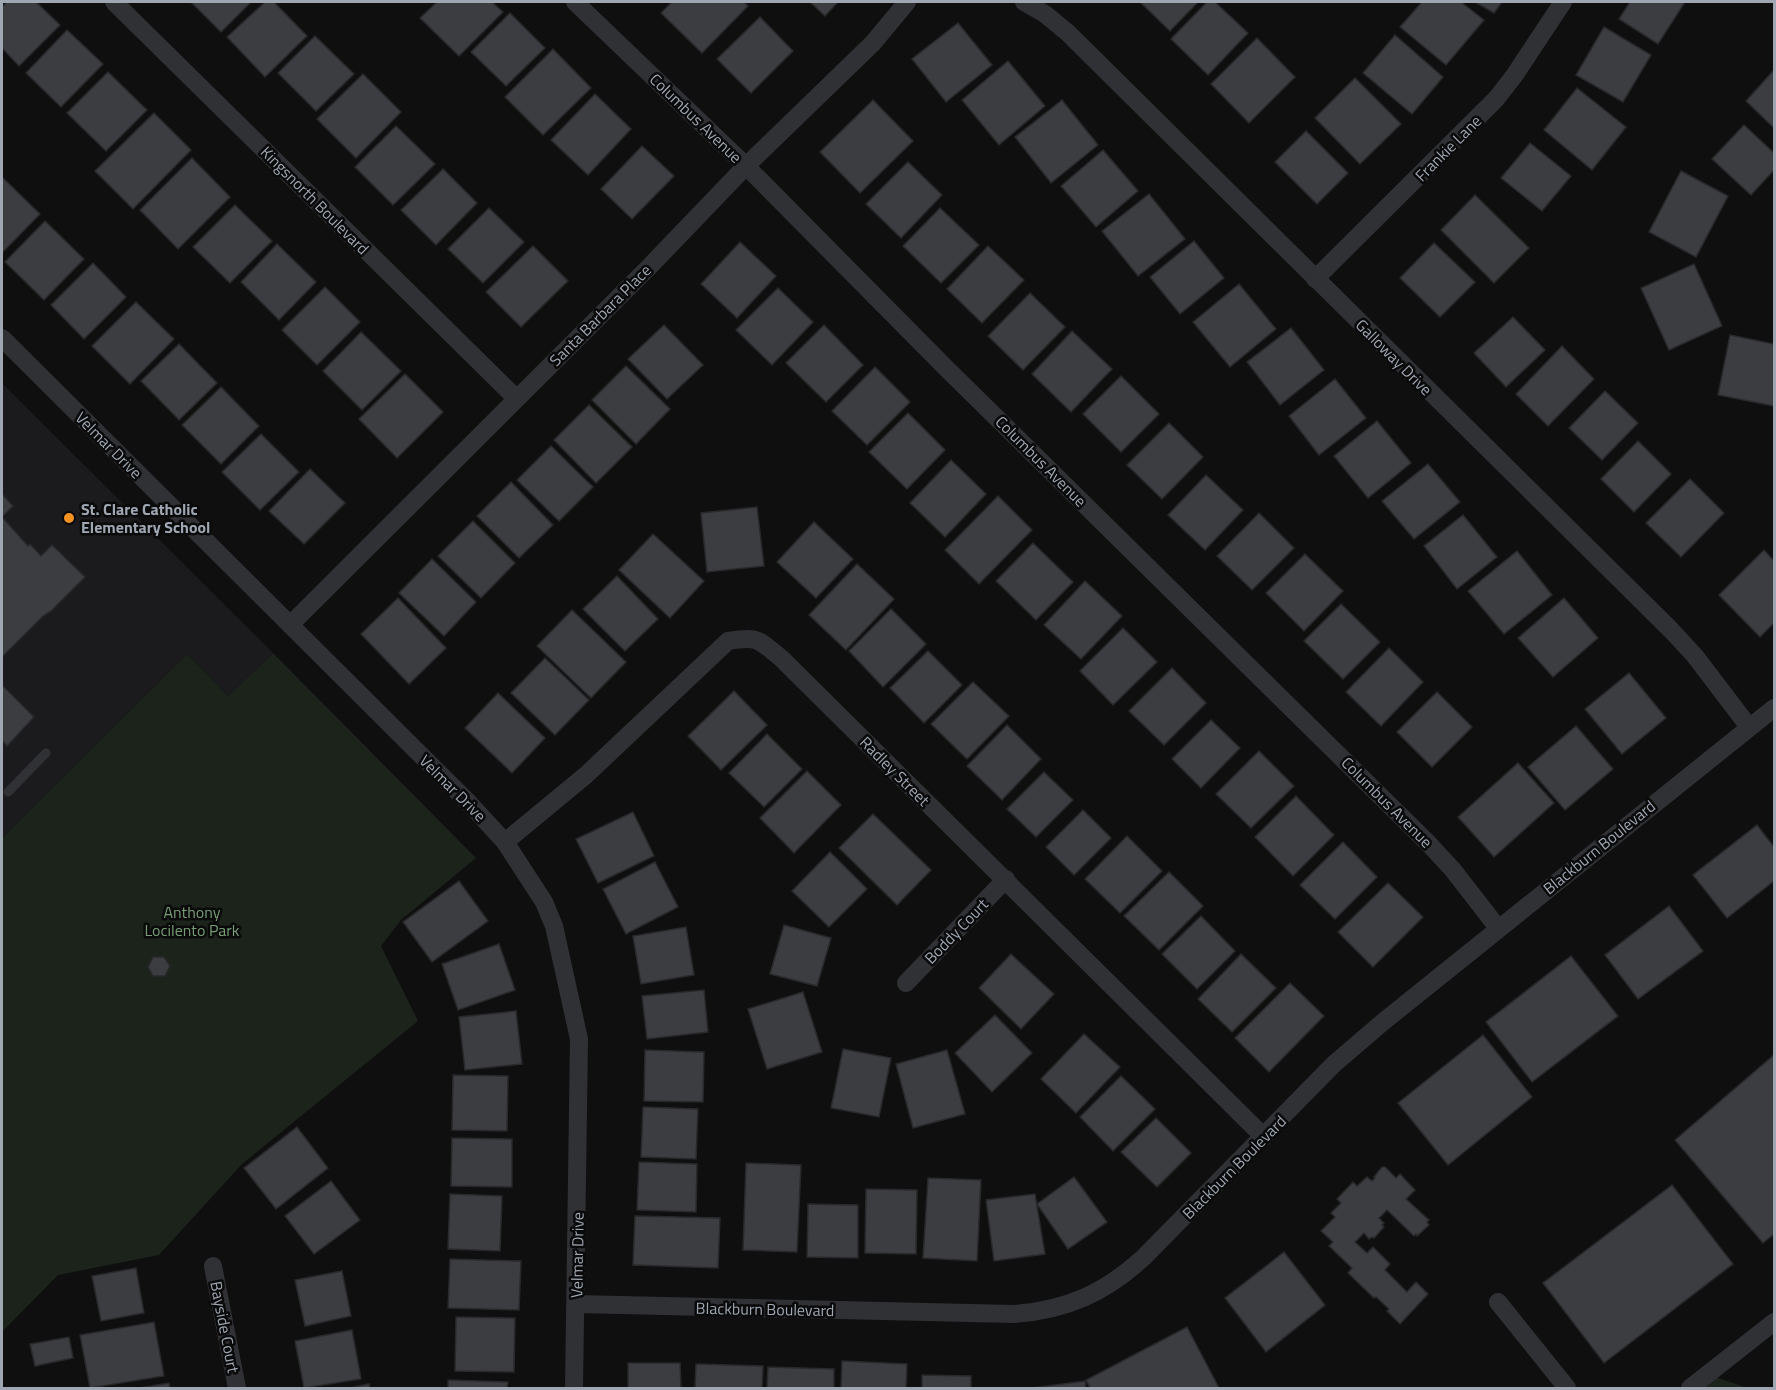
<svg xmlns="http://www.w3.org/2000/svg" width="1776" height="1390" font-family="'Titillium Web',sans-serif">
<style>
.built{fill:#1b1b1d}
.green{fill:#1b231b}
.building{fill:#3b3d40;stroke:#29292c;stroke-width:1.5}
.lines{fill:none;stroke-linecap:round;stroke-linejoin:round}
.service{stroke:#303135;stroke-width:9}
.minor{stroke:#303135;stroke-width:18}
.poi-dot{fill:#f59322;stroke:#0a0a0b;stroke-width:2}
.labels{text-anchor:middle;stroke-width:5;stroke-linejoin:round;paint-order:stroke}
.street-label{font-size:16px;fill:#9fa7b2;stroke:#0a0a0b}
.poi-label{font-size:16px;font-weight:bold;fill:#9fa7b2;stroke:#0a0a0b;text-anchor:start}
.park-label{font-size:16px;fill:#789d76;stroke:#0a0a0b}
</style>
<rect width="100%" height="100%" fill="#0f0f10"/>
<!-- built -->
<path class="built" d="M2,383L273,653L228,696L187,654L2,838Z"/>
<!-- green -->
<g class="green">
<path d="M273,653L476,858L401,920L381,946L418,1021L242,1164L159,1255L58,1275L2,1332V838L187,654L228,696Z"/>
<path d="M1703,1373L1748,1388H1690Z"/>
</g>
<!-- building -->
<g class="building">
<path d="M7,2H36L60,25L19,66L2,48V7Z"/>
<path d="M191,2H251L221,32Z"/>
<path d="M265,2H274L307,36L265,77L227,37Z"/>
<path d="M437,2H492L503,12L459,56L420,18Z"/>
<path d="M672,2H744L748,6L702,53L661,13Z"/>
<path d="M810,2H838L825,16Z"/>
<path d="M1140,2H1198L1170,31Z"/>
<path d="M1207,2H1215L1248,33L1208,75L1171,39Z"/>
<path d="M1422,2H1461L1484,20L1446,65L1400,27Z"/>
<path d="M1475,2H1502L1494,13Z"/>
<path d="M1630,2H1685L1658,44L1619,19Z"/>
<path d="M510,13L545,48L506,86L471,52Z"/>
<path d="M760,17L793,51L751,93L717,59Z"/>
<path d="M958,23L992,65L946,102L912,59Z"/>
<path d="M1604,27L1651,55L1623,102L1576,75Z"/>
<path d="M67,30L103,64L61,107L26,73Z"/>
<path d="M1395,35L1443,77L1412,114L1363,73Z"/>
<path d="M315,36L354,74L316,111L278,73Z"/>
<path d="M1257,38L1295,77L1249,123L1211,84Z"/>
<path d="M553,49L591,88L543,135L505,97Z"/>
<path d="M1008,61L1045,106L999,145L962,100Z"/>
<path d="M1774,70V128L1746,101Z"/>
<path d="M108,72L147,110L106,151L67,113Z"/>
<path d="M363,74L401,112L356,158L317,119Z"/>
<path d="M1355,78L1401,124L1360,164L1315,118Z"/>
<path d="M1577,88L1626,127L1592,170L1544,130Z"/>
<path d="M595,94L631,129L588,175L551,140Z"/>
<path d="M873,100L913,141L860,193L820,152Z"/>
<path d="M1062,100L1098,145L1051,183L1015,137Z"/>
<path d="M154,113L191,150L133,209L95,171Z"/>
<path d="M1744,125L1774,153V170L1751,195L1712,159Z"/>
<path d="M396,126L435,164L393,205L355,167Z"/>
<path d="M1306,131L1348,173L1317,204L1275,162Z"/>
<path d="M1530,143L1571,176L1542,211L1501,178Z"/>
<path d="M642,146L674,176L632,219L601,189Z"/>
<path d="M1103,150L1138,191L1096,227L1061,186Z"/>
<path d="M192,158L230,197L178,249L140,210Z"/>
<path d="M908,162L942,195L901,238L866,204Z"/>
<path d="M443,169L477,203L436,245L401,210Z"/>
<path d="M1681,171L1728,196L1696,257L1649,232Z"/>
<path d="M3,178L40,214L2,253V180Z"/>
<path d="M1149,194L1185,239L1138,276L1102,231Z"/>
<path d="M1475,195L1529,248L1494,283L1441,230Z"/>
<path d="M235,205L272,241L230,283L193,247Z"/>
<path d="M489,208L524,242L483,283L448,249Z"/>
<path d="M940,208L979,245L941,283L903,246Z"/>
<path d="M45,221L84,259L44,300L5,262Z"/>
<path d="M1194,241L1224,278L1180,314L1150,277Z"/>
<path d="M740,242L776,276L737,318L701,284Z"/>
<path d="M1434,243L1475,282L1440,317L1400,278Z"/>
<path d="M277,244L316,282L279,320L241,282Z"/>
<path d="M533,246L568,281L521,327L486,292Z"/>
<path d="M988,246L1024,280L982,323L947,289Z"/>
<path d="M93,263L126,297L84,339L51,305Z"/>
<path d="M1694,264L1722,326L1669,350L1641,288Z"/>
<path d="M1239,284L1276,329L1230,367L1193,322Z"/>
<path d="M325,287L360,322L317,365L282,330Z"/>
<path d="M778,288L813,322L772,365L736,330Z"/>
<path d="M1030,293L1065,327L1023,370L988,336Z"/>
<path d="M136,302L174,339L130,384L92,346Z"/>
<path d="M1513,317L1545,350L1506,387L1474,353Z"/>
<path d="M664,325L703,365L667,399L628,359Z"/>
<path d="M824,325L863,365L826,402L786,363Z"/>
<path d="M1291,328L1324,370L1280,405L1247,362Z"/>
<path d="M1072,331L1112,369L1071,412L1032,374Z"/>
<path d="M361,332L401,371L362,410L323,371Z"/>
<path d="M1730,335L1774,344V406L1718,395Z"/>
<path d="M179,344L217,383L179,420L141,381Z"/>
<path d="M1562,346L1594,379L1548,426L1516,394Z"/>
<path d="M626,366L670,409L636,444L592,400Z"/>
<path d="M875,367L910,402L867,445L832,411Z"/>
<path d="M405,374L443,412L397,458L359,419Z"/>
<path d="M1121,376L1159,414L1121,452L1083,414Z"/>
<path d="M1335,379L1366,418L1319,455L1289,416Z"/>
<path d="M221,387L259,426L221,464L182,425Z"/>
<path d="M1605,391L1638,423L1602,460L1569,428Z"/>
<path d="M589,405L632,447L596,483L554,440Z"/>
<path d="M908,413L945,450L907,489L869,452Z"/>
<path d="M1377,421L1411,463L1368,498L1334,456Z"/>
<path d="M1169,423L1203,457L1162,499L1127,465Z"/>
<path d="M261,434L299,472L260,510L222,472Z"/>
<path d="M1638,441L1671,474L1634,512L1601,479Z"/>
<path d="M551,446L593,487L559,521L517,480Z"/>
<path d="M951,460L986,494L945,537L910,503Z"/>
<path d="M1428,464L1460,502L1414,539L1382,501Z"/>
<path d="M310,469L345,503L304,544L269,511Z"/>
<path d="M1206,475L1243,510L1205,550L1168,515Z"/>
<path d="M1690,479L1724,513L1681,557L1646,523Z"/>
<path d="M511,482L553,525L519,558L477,516Z"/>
<path d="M2,494L13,506L2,517L28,546L30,544L41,556L52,545L85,577L51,611L43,616L2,657Z"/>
<path d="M998,496L1032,530L979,584L945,550Z"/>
<path d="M757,507L764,566L707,572L701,513Z"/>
<path d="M1259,513L1294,548L1252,590L1217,556Z"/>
<path d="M1463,515L1497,557L1457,589L1424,546Z"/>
<path d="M473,521L515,563L481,598L438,556Z"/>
<path d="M814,522L853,559L816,598L777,562Z"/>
<path d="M653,534L704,581L670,618L619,570Z"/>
<path d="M1033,543L1073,582L1036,620L996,581Z"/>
<path d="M1764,550L1774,561V623L1760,637L1719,595Z"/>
<path d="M1517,551L1552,595L1504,634L1468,591Z"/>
<path d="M1305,554L1343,591L1304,631L1266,593Z"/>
<path d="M432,559L476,602L444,636L399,593Z"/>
<path d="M857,564L894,599L846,650L809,615Z"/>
<path d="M617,576L658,619L625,651L583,609Z"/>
<path d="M1085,581L1122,616L1081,659L1044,625Z"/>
<path d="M398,598L446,648L409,684L361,634Z"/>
<path d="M1564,598L1598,638L1553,677L1518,638Z"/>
<path d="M1341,604L1380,642L1343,679L1304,641Z"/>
<path d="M891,609L926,644L883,687L849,651Z"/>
<path d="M572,610L626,662L591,698L537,646Z"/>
<path d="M1123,628L1157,662L1113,705L1080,671Z"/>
<path d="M1389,648L1423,682L1381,726L1346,692Z"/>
<path d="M928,651L962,685L924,723L890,688Z"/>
<path d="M545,658L589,700L555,735L511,693Z"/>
<path d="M1172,668L1206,703L1164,745L1129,711Z"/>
<path d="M1629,673L1666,718L1622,754L1585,709Z"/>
<path d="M973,682L1009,716L967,759L931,724Z"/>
<path d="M2,685L34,717L7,746L2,740Z"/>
<path d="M734,691L767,725L721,770L688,736Z"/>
<path d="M1437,692L1472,727L1432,767L1397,732Z"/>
<path d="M498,693L545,738L512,773L465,728Z"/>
<path d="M1211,720L1240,748L1201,788L1172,759Z"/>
<path d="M1007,725L1041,759L1002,800L967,766Z"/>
<path d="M1576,726L1613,769L1565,810L1528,767Z"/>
<path d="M767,734L802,769L764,807L729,773Z"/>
<path d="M1259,751L1294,786L1251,828L1216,794Z"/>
<path d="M1518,763L1554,803L1494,857L1458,817Z"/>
<path d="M807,771L841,805L794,853L760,818Z"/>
<path d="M1044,772L1073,800L1036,837L1007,809Z"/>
<path d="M1296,796L1334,835L1293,876L1255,837Z"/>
<path d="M1083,810L1111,838L1074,875L1046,847Z"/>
<path d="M633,812L654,856L598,883L576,839Z"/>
<path d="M873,814L931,870L897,905L839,848Z"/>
<path d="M1757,825L1774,847V881L1727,918L1693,875Z"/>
<path d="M1127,836L1162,871L1120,913L1085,879Z"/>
<path d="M1343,842L1377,877L1335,919L1300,885Z"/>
<path d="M830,852L867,889L829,927L792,891Z"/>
<path d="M655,862L678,907L626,934L603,889Z"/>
<path d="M1169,872L1203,906L1159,950L1124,916Z"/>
<path d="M459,881L488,921L432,962L403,922Z"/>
<path d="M1388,883L1423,917L1373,967L1338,932Z"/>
<path d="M1669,906L1703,951L1638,999L1605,955Z"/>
<path d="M1201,916L1235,951L1197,989L1162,954Z"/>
<path d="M784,925L831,938L817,986L770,974Z"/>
<path d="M686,927L694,975L641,984L633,936Z"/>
<path d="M499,944L515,990L458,1010L442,964Z"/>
<path d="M1011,954L1054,994L1021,1029L979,988Z"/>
<path d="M1241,954L1276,988L1232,1032L1198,999Z"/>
<path d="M1571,956L1618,1016L1532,1082L1486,1022Z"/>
<path d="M153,957H164L170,966L165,976H153L148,967Z"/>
<path d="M1290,983L1324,1016L1269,1072L1235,1038Z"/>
<path d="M704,990L708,1032L647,1039L642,996Z"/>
<path d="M803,992L822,1052L767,1069L748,1009Z"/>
<path d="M516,1011L522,1064L465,1070L459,1017Z"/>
<path d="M995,1015L1032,1053L992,1092L955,1053Z"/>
<path d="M1084,1034L1120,1067L1076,1113L1041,1079Z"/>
<path d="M1483,1035L1532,1097L1448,1165L1398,1103Z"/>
<path d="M843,1049L891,1058L879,1117L831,1108Z"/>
<path d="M645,1050L704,1052L703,1102L644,1101Z"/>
<path d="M947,1050L965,1114L913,1128L896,1064Z"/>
<path d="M1774,1055V1234L1763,1243L1675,1140Z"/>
<path d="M453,1075L508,1076L507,1131L452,1130Z"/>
<path d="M1121,1076L1155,1109L1113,1151L1080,1117Z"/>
<path d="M643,1107L698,1109L696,1159L641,1157Z"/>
<path d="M1156,1118L1191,1153L1157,1187L1121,1152Z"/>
<path d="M297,1127L328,1168L276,1209L244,1168Z"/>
<path d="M452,1138L512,1139V1187L451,1186Z"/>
<path d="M639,1162L697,1164L696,1212L637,1210Z"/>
<path d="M746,1163L801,1165L797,1252L743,1250Z"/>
<path d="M1382,1167H1385L1396,1178L1400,1174L1415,1190L1406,1199L1429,1220L1427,1222L1429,1225L1417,1236L1416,1234L1414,1236L1387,1210L1379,1218L1384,1223L1382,1225L1384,1227L1374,1238L1372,1237L1369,1239L1364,1233L1355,1242L1367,1253L1373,1247L1390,1264L1385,1270L1407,1292L1416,1282L1428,1294L1400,1324L1387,1311L1389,1309L1376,1297L1374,1298L1348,1273L1352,1268L1329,1246L1333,1242L1321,1231L1335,1217L1331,1213L1341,1203L1337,1199L1353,1182L1357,1186L1367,1177L1372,1181L1375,1178L1374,1177Z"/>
<path d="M1074,1177L1107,1222L1068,1249L1037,1204Z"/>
<path d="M928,1178L981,1180L977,1261L923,1258Z"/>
<path d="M331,1181L360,1220L314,1254L285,1216Z"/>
<path d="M1672,1185L1733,1264L1604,1363L1543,1283Z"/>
<path d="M866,1189L917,1190L916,1254L865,1253Z"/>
<path d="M450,1194L502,1196L500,1251L448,1249Z"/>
<path d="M1035,1194L1045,1254L994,1261L986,1200Z"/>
<path d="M808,1204L858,1205V1258L807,1257Z"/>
<path d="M635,1216L720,1218L718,1268L633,1265Z"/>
<path d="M1284,1252L1325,1305L1266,1352L1225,1298Z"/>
<path d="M450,1259L521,1261L519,1310L448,1308Z"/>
<path d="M136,1268L144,1313L101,1321L92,1276Z"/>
<path d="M342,1271L351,1316L305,1326L295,1280Z"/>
<path d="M456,1317L515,1318L514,1372L455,1371Z"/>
<path d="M154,1322L164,1376L90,1388L80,1335Z"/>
<path d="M1187,1327L1219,1388H1090L1086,1380Z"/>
<path d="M352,1330L361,1379L304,1388L295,1341Z"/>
<path d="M69,1337L73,1358L35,1366L30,1344Z"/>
<path d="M842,1361L907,1364L906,1388H841Z"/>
<path d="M628,1363H680L681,1388H628Z"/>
<path d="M696,1364L763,1366L762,1388H695Z"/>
<path d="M768,1367L834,1369V1388H767Z"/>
<path d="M922,1375L971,1376V1388H922Z"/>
<path d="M448,1380L508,1382L507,1388H448Z"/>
<path d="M1085,1381L1086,1388H1031Z"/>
<path d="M169,1383L170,1388H139Z"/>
<path d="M369,1384L370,1388H350Z"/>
</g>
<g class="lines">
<!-- service -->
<path class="service" d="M8,792L46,753"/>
<!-- minor -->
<g class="minor">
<path d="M114,2L516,398"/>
<path d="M575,2L746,166L946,368L1429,844L1453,870L1498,928"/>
<path d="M1024,2L1045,14L1068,33L1671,630L1695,656L1749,727"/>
<path d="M1315,279L1496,99L1514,76L1563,2"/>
<path d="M2,338L469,803L505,842L544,902L554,926L579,1039L574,1388"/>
<path d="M290,625L650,266L746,166L873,43L907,2"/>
<path d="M505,842L586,775L728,641C759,636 757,639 781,658L1264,1137"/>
<path d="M906,983L1006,879"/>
<path d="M213,1266L237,1388"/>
<path d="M1498,1302L1567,1388"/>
<path d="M576,1304L1014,1314C1067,1310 1105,1293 1144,1257L1334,1064L1383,1022L1774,708"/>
<path d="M1690,1388L1774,1322"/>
</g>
</g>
<!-- markers -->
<circle class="poi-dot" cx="69" cy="518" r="6"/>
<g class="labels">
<!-- street labels -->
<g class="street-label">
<text transform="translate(696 118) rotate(44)" y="6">Columbus Avenue</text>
<text transform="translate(1448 148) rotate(-45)" y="6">Frankie Lane</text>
<text transform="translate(315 200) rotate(45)" y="6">Kingsnorth Boulevard</text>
<text transform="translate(600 315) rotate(-45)" y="6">Santa Barbara Place</text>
<text transform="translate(1394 357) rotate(45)" y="6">Galloway Drive</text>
<text transform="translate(109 445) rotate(45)" y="6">Velmar Drive</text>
<text transform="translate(1041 461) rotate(45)" y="6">Columbus Avenue</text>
<text transform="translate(895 771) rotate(45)" y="6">Radley Street</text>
<text transform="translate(453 788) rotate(45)" y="6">Velmar Drive</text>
<text transform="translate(1387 802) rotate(45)" y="6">Columbus Avenue</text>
<text transform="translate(1599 847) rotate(-39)" y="6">Blackburn Boulevard</text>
<text transform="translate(956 931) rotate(-46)" y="6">Boddy Court</text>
<text transform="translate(1234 1167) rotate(-45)" y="6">Blackburn Boulevard</text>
<text transform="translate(577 1255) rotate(-89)" y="6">Velmar Drive</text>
<text transform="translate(765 1309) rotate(1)" y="6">Blackburn Boulevard</text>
<text transform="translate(225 1327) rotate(79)" y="6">Bayside Court</text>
</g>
<!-- poi labels -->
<g class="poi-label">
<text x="81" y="515">St. Clare Catholic<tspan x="81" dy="18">Elementary School</tspan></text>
</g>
<!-- park labels -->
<g class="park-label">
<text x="192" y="918">Anthony<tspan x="192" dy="18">Locilento Park</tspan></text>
</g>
</g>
<!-- border -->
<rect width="1776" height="1390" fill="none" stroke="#9fa7b2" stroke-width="6"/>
</svg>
